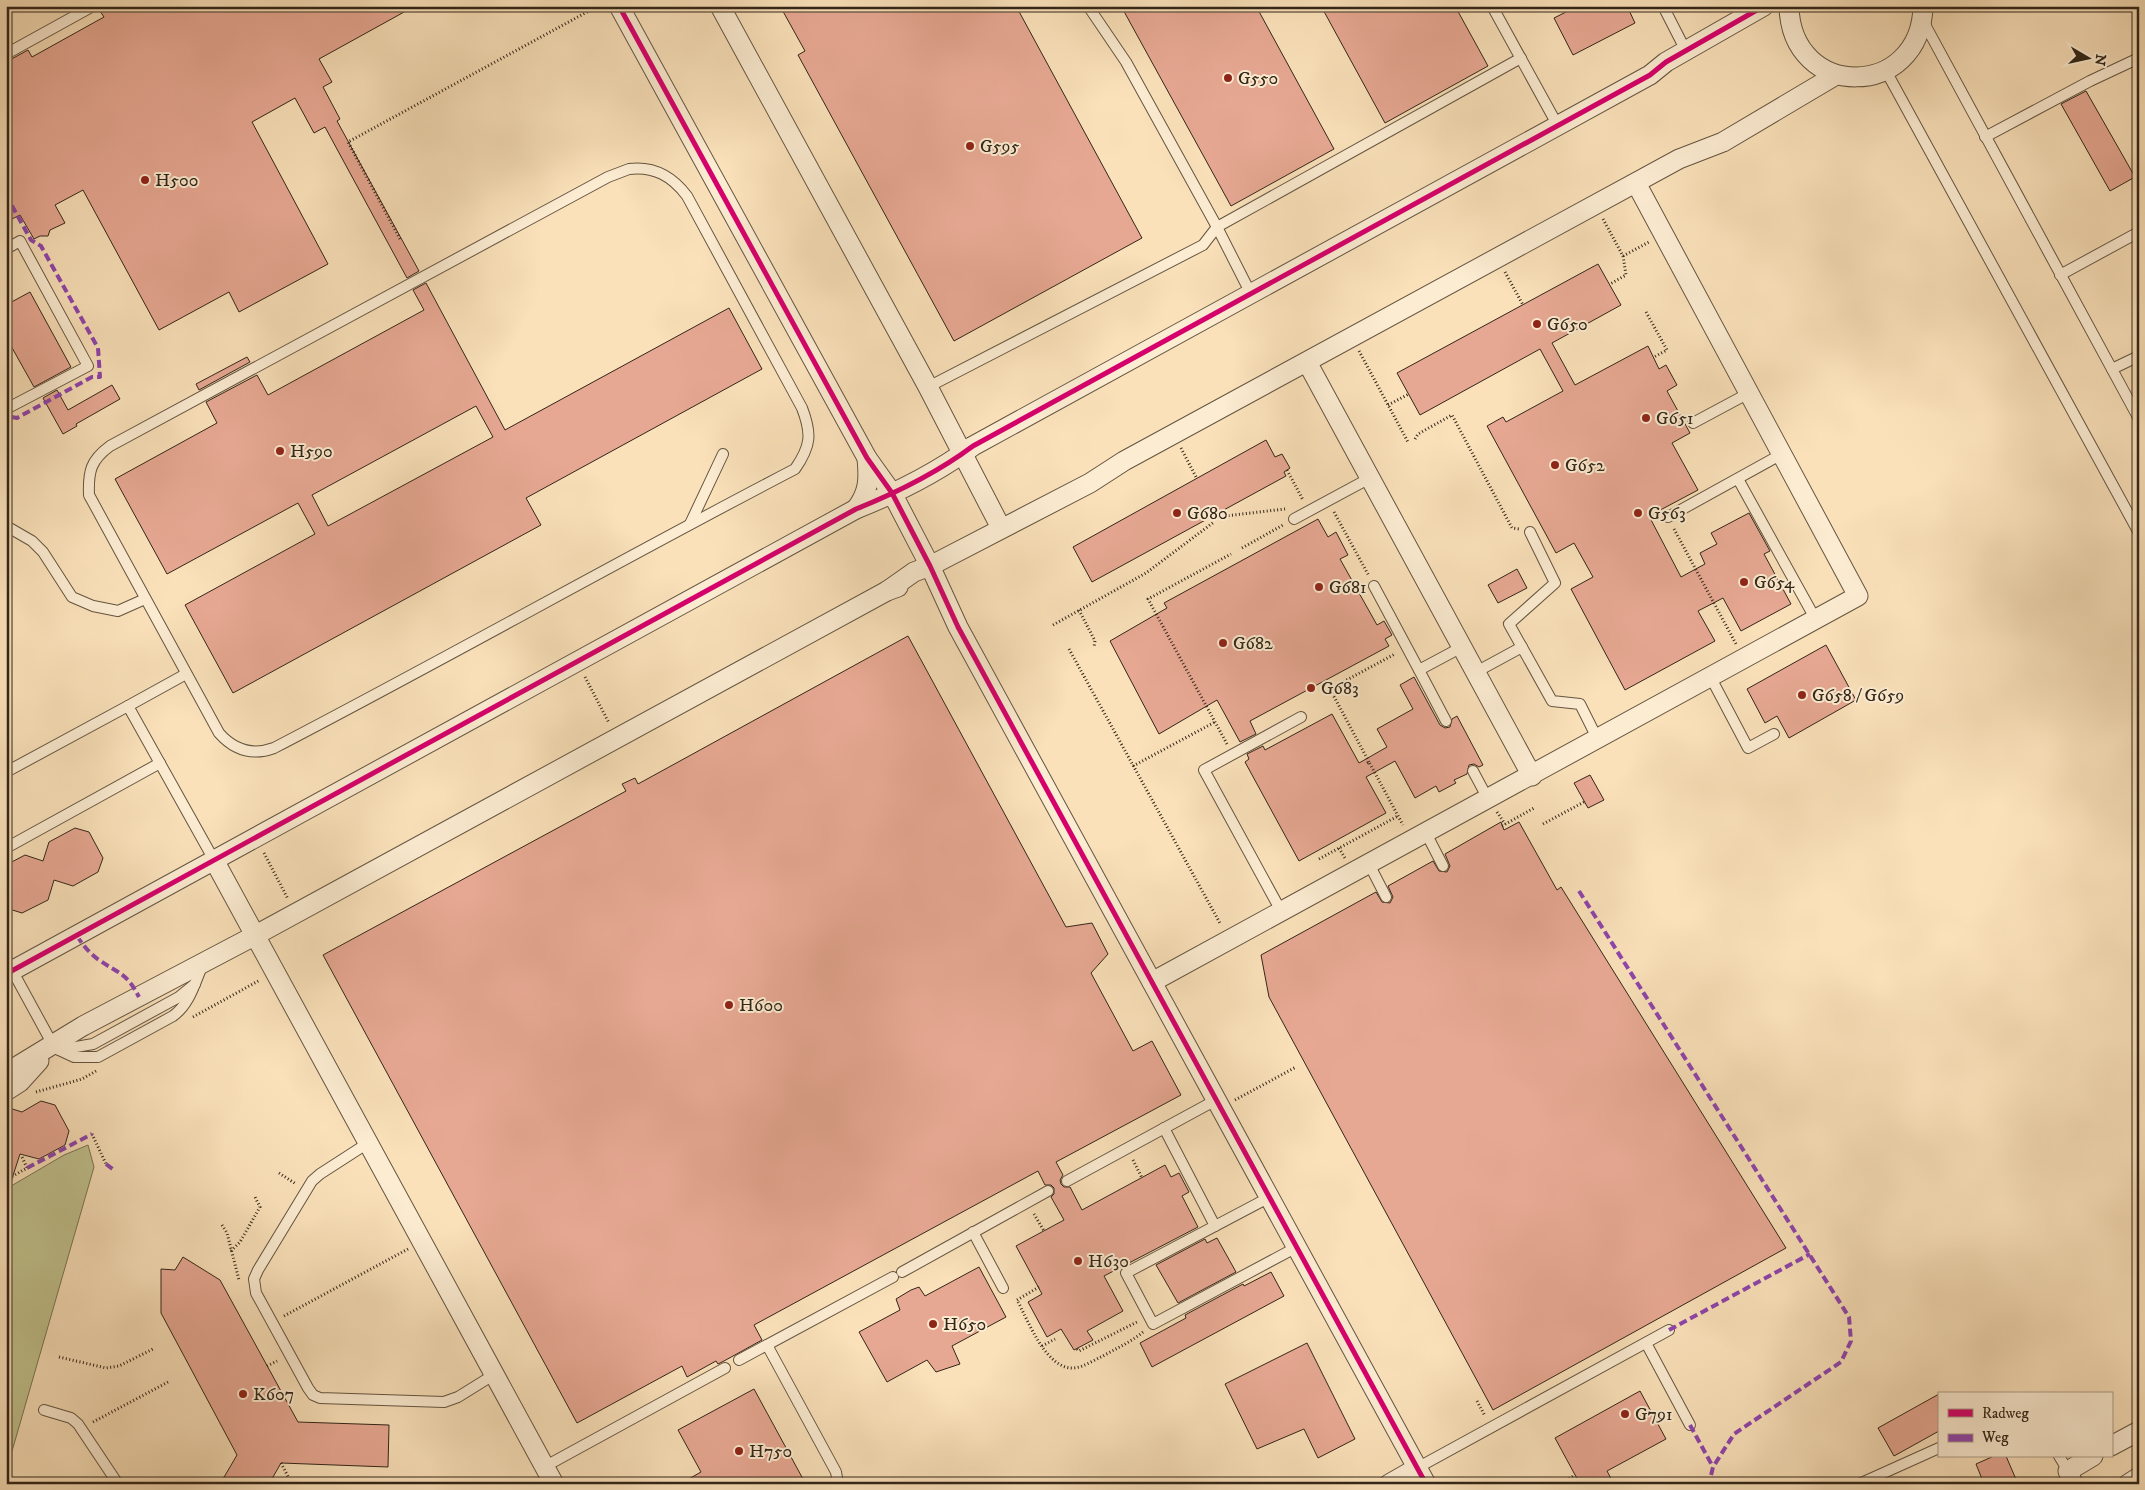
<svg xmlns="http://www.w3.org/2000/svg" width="2145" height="1490" font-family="'IM FELL DW Pica',serif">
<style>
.green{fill:#c0c28e;stroke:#797453}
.building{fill:#e7a893;stroke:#322618;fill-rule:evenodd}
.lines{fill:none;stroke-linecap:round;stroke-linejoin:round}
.service-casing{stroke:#645540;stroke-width:12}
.minor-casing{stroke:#645540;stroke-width:21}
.path{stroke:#322618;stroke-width:3;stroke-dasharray:1 2.5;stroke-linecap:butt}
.service{stroke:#fcecd2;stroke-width:10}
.minor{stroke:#fcecd2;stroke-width:19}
.quiet{stroke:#8e44ad;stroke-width:4;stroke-dasharray:8 4;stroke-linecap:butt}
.cycleway-casing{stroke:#fcecd2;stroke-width:8}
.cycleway{stroke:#d6006c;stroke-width:5}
.poi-dot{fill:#8f2418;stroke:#fcecd2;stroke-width:2}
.labels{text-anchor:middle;stroke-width:4;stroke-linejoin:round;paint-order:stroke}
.poi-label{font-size:18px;fill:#322618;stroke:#fcecd2;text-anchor:start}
</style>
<rect width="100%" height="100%" fill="#fae1ba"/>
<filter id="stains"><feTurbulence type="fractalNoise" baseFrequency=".004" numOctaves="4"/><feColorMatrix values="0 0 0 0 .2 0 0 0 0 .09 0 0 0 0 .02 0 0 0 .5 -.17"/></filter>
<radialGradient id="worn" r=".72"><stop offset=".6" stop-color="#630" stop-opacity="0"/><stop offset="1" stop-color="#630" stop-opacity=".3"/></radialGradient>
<!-- green -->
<path class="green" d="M88,1145L94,1167L6,1472V1189L64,1155Z"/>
<!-- building -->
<g class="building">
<path d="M110,6H415L319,59L332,82L323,87L340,119L337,121L419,271L407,278L325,127L314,133L295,98L252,122L328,264L239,312L229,292L159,330L83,190L55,205L65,223L50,230L48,236H40L34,239L20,215L6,222V62L28,50L32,57L104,17L100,11Z"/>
<path d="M780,6H1016L1142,238L954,341L798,55L805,51Z"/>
<path d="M1121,6H1256L1334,149L1231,206Z"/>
<path d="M1321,6H1455L1488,66L1385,123Z"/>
<path d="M1578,6H1627L1635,23L1573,55L1554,18Z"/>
<path d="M2086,91L2135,177L2110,191L2061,104Z"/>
<path d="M1598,264L1621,305L1552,343L1575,385L1648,346L1659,369L1666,365L1677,385L1667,391L1690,433L1672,443L1698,490L1649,516L1681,577L1705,564L1700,553L1717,544L1711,533L1749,513L1770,551L1764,554L1791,604L1741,631L1723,598L1698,611L1715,641L1625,690L1571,589L1593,577L1574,543L1556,553L1487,426L1503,417L1506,422L1563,391L1540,349L1420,415L1397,373Z"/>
<path d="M426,283L505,430L729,308L762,369L526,498L541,525L233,693L185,605L315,534L298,503L167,574L115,479L217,423L206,402L257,375L268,395L424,310L413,290ZM476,406L493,437L328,526L312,495Z"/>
<path d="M30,292L71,367L34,387L6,337V305Z"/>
<path d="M247,357L250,362L199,390L196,384Z"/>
<path d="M112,385L120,399L76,424L77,426L63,434L43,398L57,390L68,410Z"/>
<path d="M1266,440L1275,457L1282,454L1290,468L1284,472L1286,476L1092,582L1073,547Z"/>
<path d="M1318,519L1328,537L1336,532L1348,555L1340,559L1377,625L1384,621L1392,635L1385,639L1389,646L1250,721L1256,734L1240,742L1217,700L1159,734L1110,641L1167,608L1164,603Z"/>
<path d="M1517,569L1527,588L1498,603L1488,585Z"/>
<path d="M908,636L1066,927L1092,923L1108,954L1091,973L1133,1051L1152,1041L1181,1095L1056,1162L1063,1175L1060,1180L1061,1184L1064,1187H1070L1082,1210L1165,1165L1171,1177L1179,1173L1189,1192L1182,1196L1198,1227L1104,1276L1123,1311L1087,1331L1093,1340L1074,1350L1061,1329L1047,1337L1028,1302L1042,1294L1016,1246L1064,1220L1051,1197L1054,1194V1188L1051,1185H1045L1038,1171L754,1325L762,1340L724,1361L718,1364L716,1361L687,1377L682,1366L577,1423L323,955L626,791L622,784L635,778L638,784Z"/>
<path d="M1826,645L1856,700L1789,738L1777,716L1765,723L1747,689Z"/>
<path d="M1414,677L1440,725L1445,728L1450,727L1452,719L1457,716L1483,765L1479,767L1474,764L1469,765L1467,774L1454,780L1456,783L1439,792L1436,786L1415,798L1395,761L1366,777L1386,813L1299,861L1245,762L1249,759L1247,754L1263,746L1265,750L1332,714L1359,763L1387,747L1377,729L1413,709L1400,685Z"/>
<path d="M1590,775L1604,800L1588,808L1574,783Z"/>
<path d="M1501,822L1504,830L1519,822L1557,890L1561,887L1786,1248L1493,1410L1269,997L1261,955L1376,892L1382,902L1390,903L1393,897L1388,886L1433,861L1439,871L1447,872L1450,866L1445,854Z"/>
<path d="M75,828L89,832L103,858L98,872L73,886L54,880L48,900L22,913L6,908V865L25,855L43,861L49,842Z"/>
<path d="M41,1101L55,1105L69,1131L65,1145L39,1159L20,1154L9,1188H6V1107L22,1112Z"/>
<path d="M1217,1238L1236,1272L1178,1303L1156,1265L1205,1239L1207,1243Z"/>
<path d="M183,1257L220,1280L298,1422L389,1425L388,1467L281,1463L269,1484H220L237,1455L161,1313V1269L175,1270Z"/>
<path d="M979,1267L1006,1317L952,1346L960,1364L936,1372L927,1360L887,1382L859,1332L900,1310L896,1299L911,1290L919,1287L925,1296Z"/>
<path d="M1271,1272L1284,1296L1152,1367L1140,1343L1186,1318L1185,1315L1243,1284L1244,1286Z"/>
<path d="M1307,1343L1355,1439L1318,1458L1304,1429L1257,1449L1225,1384Z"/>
<path d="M754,1389L803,1479L795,1484H680L701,1472L678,1430Z"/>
<path d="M1640,1391L1666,1439L1607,1471L1614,1484H1580L1555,1438Z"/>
<path d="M1939,1394V1431L1894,1456L1878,1428Z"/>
<path d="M1994,1456H2006L2018,1484H1984L1976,1464Z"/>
</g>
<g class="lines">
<defs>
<g id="service">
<path d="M1088,6L1126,62L1217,227L1251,294"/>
<path d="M1492,6L1558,126"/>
<path d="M1663,6L1686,51"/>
<path d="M1922,19L2139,419"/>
<path d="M6,54L93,6"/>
<path d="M1886,71L2139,533"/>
<path d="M1985,137L2090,81L2139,58"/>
<path d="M629,169C654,166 672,176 687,196L802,408C812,434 811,446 795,469C620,560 449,657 274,748C252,756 234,750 219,733L89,495C88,471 91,460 110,446L608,177Z"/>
<path d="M6,249L20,241L88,366L6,409"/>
<path d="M2060,275L2139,232"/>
<path d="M2112,369L2139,356"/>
<path d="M928,387L1203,245L1217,227L1521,58"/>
<path d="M1693,423L1749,393"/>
<path d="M1738,479L1816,620"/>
<path d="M1668,517L1782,454"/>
<path d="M1294,519L1370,478"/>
<path d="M690,524L723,454"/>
<path d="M6,526L32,541L43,552L72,597L93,606L118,611L145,599"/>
<path d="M1530,532L1555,583L1509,624L1552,701L1580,704L1598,740"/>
<path d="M1374,586L1419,670"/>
<path d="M1476,672L1522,647"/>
<path d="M186,674L128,706L214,860"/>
<path d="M1711,678L1748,748L1774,734"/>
<path d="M1446,721L1419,670L1462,647"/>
<path d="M1473,771L1488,799"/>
<path d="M6,772L128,706"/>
<path d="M1426,833L1443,866"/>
<path d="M6,848L160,763"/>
<path d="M1369,864L1386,897"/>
<path d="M1281,911L1204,770L1301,717"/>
<path d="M6,959L53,1045L59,1050L93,1044L179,997L195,984"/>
<path d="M59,1050L74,1057H98L173,1016C190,1004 195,982 203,964"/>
<path d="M1164,1128L1215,1226"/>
<path d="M368,1143L320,1174L312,1181L258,1270L254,1279L256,1293L308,1388L313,1395L320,1398L444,1402L458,1397L495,1374"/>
<path d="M1067,1181L1216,1100"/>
<path d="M1270,1197L1126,1273L1153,1324L1297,1247"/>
<path d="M973,1232L1003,1288"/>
<path d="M902,1272L1048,1191"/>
<path d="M1646,1343L1690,1425"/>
<path d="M767,1345L836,1472L838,1484"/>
<path d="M739,1360L893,1277"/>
<path d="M44,1410L71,1418L78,1424L118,1484"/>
<path d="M2059,1456L2068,1471"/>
<path d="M544,1467L725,1368"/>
<path d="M1417,1468L1669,1330"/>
<path d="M1859,1484L1939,1448"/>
</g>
<g id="minor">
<path d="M619,6L867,458L892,493L930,566L958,627L1426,1484"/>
<path d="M720,6L928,387L1001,528"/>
<path d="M1789,6C1791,101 1921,100 1923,6"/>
<path d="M1307,362L1532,776"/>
<path d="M856,509C869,492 869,479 867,458"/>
<path d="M887,591L914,572L930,566L1090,483L1124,461L1679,159L1723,142L1836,75"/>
<path d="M214,860L554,1484"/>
<path d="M6,974L856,509C896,493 938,472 973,446L1650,75L1666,62L1764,6"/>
<path d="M1152,982L1858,596L1636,183"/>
<path d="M6,1073L83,1026L254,936L887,591L898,587"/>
<path d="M6,1091L20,1082L39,1061"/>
<path d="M2111,1446L2139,1431"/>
<path d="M1389,1484L1417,1468"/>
<path d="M2073,1484L2068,1471L2093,1456"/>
<path d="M2128,1484L2139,1477"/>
</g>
</defs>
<!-- service casing -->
<use href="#service" class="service-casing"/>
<!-- minor casing -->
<use href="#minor" class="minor-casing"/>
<!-- path -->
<g class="path">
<path d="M1603,219L1623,256L1626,275L1610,284"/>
<path d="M400,239L348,142L598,6"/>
<path d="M1623,256L1649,242"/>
<path d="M1505,272L1523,305"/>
<path d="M1646,312L1667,350L1654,357"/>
<path d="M1359,351L1408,442"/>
<path d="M1388,405L1409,394"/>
<path d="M1415,439L1418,434L1452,415L1512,528L1519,529"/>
<path d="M1181,448L1197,479"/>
<path d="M1287,470L1303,500"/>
<path d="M1334,512L1369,576"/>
<path d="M1225,516L1285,509"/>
<path d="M1674,529L1736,644"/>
<path d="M1242,548L1283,525"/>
<path d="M1079,610L1095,641L1094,647"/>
<path d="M1053,625L1146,573L1214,522"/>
<path d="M1069,649L1221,925"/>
<path d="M585,677L609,723"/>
<path d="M1227,744L1148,599L1231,554"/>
<path d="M1369,762L1330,689L1395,654"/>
<path d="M1367,763L1369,762L1403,825"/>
<path d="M1133,766L1215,722"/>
<path d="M1497,812L1505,824"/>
<path d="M1543,824L1584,802"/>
<path d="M1502,826L1534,808"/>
<path d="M1339,848L1345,858"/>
<path d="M264,853L288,899"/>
<path d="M1319,859L1398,816"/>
<path d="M193,1017L260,980"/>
<path d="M36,1092L82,1079L96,1071"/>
<path d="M1235,1100L1296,1067"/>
<path d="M92,1134L106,1164"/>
<path d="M1133,1160L1142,1178"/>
<path d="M279,1173L296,1184"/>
<path d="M6,1180L27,1168L22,1157"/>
<path d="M1034,1214L1044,1231"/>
<path d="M222,1225L227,1233L239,1280"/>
<path d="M231,1251L240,1242L260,1207L255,1197"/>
<path d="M1039,1287L1017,1300C1028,1320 1046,1370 1074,1368C1084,1367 1094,1360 1103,1356C1117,1348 1131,1342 1143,1332"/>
<path d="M284,1316L408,1249"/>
<path d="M1042,1346L1055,1339"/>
<path d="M1077,1349L1079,1351L1137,1322"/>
<path d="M59,1357L106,1368L119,1366L153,1349"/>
<path d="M267,1366L277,1361"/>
<path d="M1477,1401L1485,1416"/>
<path d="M93,1422L170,1381"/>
<path d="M281,1463L292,1484"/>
<path d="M1560,1484L1575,1475"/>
</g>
<!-- service -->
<use href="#service" class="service"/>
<!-- minor -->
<use href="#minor" class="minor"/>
<!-- quiet -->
<g class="quiet">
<path d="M6,187L11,184"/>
<path d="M6,195L31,240L41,246L98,348L100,377H92L17,418L6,416"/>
<path d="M1579,891L1849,1317L1851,1341L1841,1362L1734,1434L1713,1467L1709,1484"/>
<path d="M77,936C83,945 89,953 99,960C119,974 126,972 139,997"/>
<path d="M106,1164L114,1170"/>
<path d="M27,1168L92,1134"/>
<path d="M1669,1330L1810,1254"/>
<path d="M1690,1425L1713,1467"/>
</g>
<defs>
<g id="cycleway">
<path d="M619,6L867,458L892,493L930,566L958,627L1426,1484"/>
<path d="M6,974L856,509C896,493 938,472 973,446L1650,75L1666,62L1764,6"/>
</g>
</defs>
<!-- cycleway casing -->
<use href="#cycleway" class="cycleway-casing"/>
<!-- cycleway -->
<use href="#cycleway" class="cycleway"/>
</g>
<!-- markers -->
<g class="poi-dot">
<circle cx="1228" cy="78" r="5"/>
<circle cx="970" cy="146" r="5"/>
<circle cx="145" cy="180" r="5"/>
<circle cx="1537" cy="324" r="5"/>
<circle cx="1646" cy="418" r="5"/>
<circle cx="280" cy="451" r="5"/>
<circle cx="1555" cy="465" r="5"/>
<circle cx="1177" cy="513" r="5"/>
<circle cx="1638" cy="513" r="5"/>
<circle cx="1744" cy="582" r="5"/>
<circle cx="1319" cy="587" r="5"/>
<circle cx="1223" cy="643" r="5"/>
<circle cx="1311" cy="688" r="5"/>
<circle cx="1802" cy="695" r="5"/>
<circle cx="729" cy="1005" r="5"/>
<circle cx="1078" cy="1261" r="5"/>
<circle cx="933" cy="1324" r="5"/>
<circle cx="243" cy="1394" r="5"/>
<circle cx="1625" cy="1414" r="5"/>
<circle cx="739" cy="1451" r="5"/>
</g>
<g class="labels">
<!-- poi labels -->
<g class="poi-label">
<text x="1238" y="84">G550</text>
<text x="980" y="152">G595</text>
<text x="155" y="186">H500</text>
<text x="1547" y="330">G650</text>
<text x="1656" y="424">G651</text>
<text x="290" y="457">H590</text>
<text x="1565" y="471">G652</text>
<text x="1187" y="519">G680</text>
<text x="1648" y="519">G563</text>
<text x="1754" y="588">G654</text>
<text x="1329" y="593">G681</text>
<text x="1233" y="649">G682</text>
<text x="1321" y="694">G683</text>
<text x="1812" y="701">G658 / G659</text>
<text x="739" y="1011">H600</text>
<text x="1088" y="1267">H630</text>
<text x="943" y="1330">H650</text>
<text x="253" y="1400">K607</text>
<text x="1635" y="1420">G791</text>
<text x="749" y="1457">H750</text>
</g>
</g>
<!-- margin -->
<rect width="2145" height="1490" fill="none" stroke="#fae1ba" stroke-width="25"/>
<rect x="8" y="8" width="2130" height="1475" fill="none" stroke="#322618" stroke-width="2.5"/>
<rect x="12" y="12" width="2120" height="1465" fill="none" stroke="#322618"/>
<!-- legend -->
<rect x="1938" y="1392" width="175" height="65" fill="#fcecd2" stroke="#ab9d88"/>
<rect x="1948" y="1409" width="25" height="8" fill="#d6006c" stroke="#ab9d88"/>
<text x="1982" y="1418" font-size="15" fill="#322618">Radweg</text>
<rect x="1948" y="1434" width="25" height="8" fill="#8e44ad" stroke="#ab9d88"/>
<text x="1982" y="1442" font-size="15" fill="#322618">Weg</text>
<!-- north arrow -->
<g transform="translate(2088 58) rotate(99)" stroke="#fcecd2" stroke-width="4" paint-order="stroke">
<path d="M0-4L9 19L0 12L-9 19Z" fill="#322618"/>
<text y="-8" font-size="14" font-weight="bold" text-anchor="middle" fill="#322618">N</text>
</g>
<rect width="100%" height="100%" filter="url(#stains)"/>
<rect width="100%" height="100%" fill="url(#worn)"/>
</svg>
